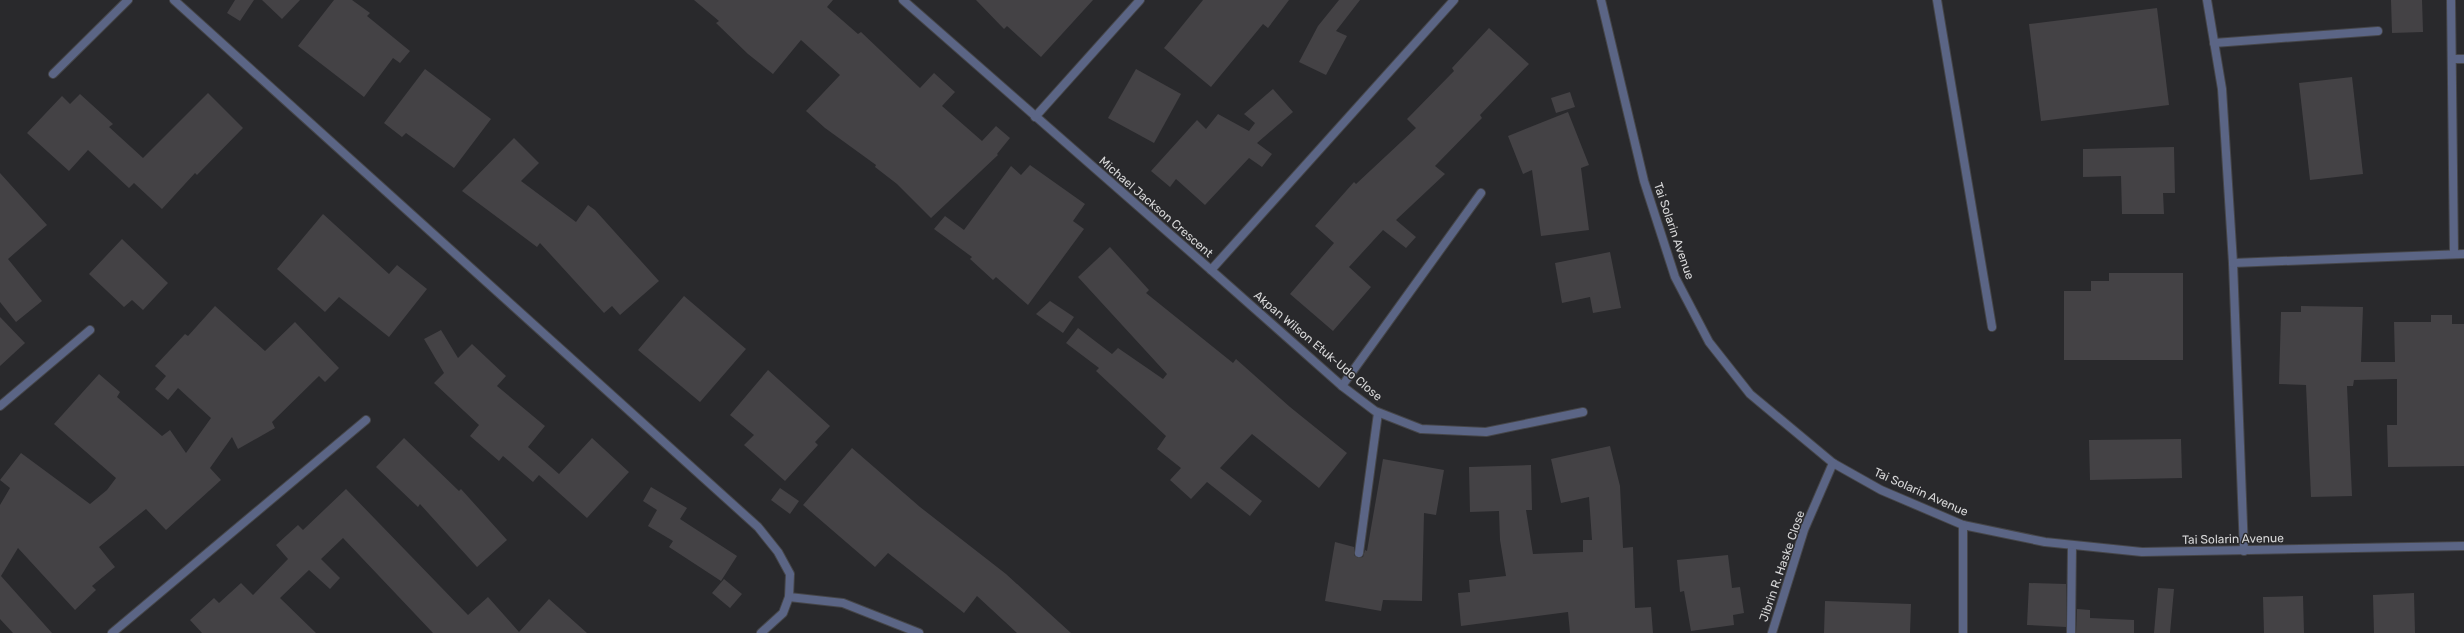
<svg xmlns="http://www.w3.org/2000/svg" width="2464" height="633" font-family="Rubik,sans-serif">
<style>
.building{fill:#444245}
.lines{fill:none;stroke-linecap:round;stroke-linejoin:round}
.lane-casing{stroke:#454548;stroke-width:10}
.street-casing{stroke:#454548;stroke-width:10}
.lane{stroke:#5b6585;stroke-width:8}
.street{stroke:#5b6585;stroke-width:8}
.labels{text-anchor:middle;stroke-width:3;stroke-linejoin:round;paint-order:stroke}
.street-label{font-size:12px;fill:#d7d7d8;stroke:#29292c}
</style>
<rect width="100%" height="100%" fill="#29292c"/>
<!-- building -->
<g class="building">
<path d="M235,0H254L240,21L227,13Z"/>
<path d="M262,0H300L282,19Z"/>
<path d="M334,0H352L370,13L367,16L410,51L400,63L393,58L364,97L298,46Z"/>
<path d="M694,0H833L827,7L858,34L861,32L920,88L934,73L955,92L942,106L982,141L996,126L1010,138L997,154L998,155L931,218L897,184L875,167L876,165L825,128L806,111L840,75L801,40L773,74L748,54L716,23L719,21Z"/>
<path d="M976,0H1093L1041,57L1007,26L1004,29Z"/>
<path d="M1203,0H1289L1268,28L1263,24L1211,87L1164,48Z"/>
<path d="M1339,0H1360L1336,31L1347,36L1326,75L1299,62L1318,26Z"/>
<path d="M2391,0H2422L2423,32L2392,33Z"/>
<path d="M2157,8L2169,105L2041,121L2029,24Z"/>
<path d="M1489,28L1529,64L1480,115L1482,118L1435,166L1445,174L1396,220L1416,237L1406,248L1383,230L1349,267L1371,287L1333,331L1290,294L1334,243L1315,226L1354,182L1356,184L1416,128L1407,119L1454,71L1452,68Z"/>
<path d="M425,69L491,119L454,168L406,133L402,137L384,123Z"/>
<path d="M1136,69L1181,94L1154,143L1108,118Z"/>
<path d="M2352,77L2363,174L2310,180L2299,83Z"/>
<path d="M1273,89L1293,112L1257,143L1272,154L1262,167L1249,158L1205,205L1176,179L1170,187L1151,171L1197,120L1206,129L1218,114L1249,131L1255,123L1244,114Z"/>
<path d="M1570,92L1575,107L1556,113L1551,98Z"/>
<path d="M208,93L243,128L197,175L195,173L162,209L134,183L129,188L88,150L69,171L27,133L62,96L70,104L80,94L113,124L109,127L143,158Z"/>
<path d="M1568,112L1589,165L1581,168L1589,230L1541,236L1532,170L1523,174L1508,136Z"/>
<path d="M514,138L539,163L521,181L576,222L588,205L595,210L659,281L620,315L612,306L604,313L540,243L537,247L462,191Z"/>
<path d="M2174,147L2175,193H2163L2164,214H2122L2121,176L2083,177V149Z"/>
<path d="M1030,165L1085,204L1073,221L1084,229L1028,305L996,277L993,280L970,259L972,257L934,229L945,216L964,230L1011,166L1021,175Z"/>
<path d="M0,173L47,225L8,259L42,301L16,322L0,302Z"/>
<path d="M323,214L389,274L397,265L427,289L389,337L339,297L325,312L277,269Z"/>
<path d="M122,239L168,283L143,310L132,300L124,307L89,274Z"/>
<path d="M1110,247L1149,290L1146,293L1233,363L1236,359L1290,407L1347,453L1319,488L1252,434L1220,468L1262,501L1250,516L1207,482L1191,499L1170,480L1181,468L1157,449L1166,436L1096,371L1099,368L1066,343L1078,328L1112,354L1118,348L1163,379L1167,374L1078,277Z"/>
<path d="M1610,252L1621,308L1593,313L1590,297L1562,303L1555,263Z"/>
<path d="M2109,273H2183V360H2064V291H2091V281H2109Z"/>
<path d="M684,296L746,349L700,402L638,350Z"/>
<path d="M1050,301L1074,317L1063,333L1036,314Z"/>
<path d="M215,306L265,351L295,322L339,368L325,382L319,376L272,422L275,428L238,449L232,437L210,468L221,480L166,530L146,509L99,547L115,567L92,586L96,590L75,610L18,548L1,576L52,633H13L0,619V505L10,488L0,480L21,453L90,504L107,490L116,478L54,424L99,374L120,392L117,397L162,436L170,430L186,453L211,418L178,388L168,400L155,389L166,376L155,366L185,334L188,336Z"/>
<path d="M2301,306L2363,307L2361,362H2395L2394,322H2431V315H2452V324H2464V466L2388,467L2387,425H2397V379L2354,380L2353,386H2347L2352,496L2311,497L2306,385L2279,384L2281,312H2301Z"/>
<path d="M0,317L25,343L0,366Z"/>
<path d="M441,330L458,358L472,344L506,376L497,386L545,426L528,447L559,474L592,438L629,472L587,518L539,475L533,482L503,456L499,461L470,436L479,425L434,383L444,373L424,339Z"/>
<path d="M768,370L830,426L815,442L818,445L785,481L744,445L754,435L730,415Z"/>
<path d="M404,438L459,491L461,489L507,540L477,567L420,504L418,507L376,467Z"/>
<path d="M2181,439L2182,478L2090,480L2089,440Z"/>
<path d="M1610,446L1620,486L1623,548L1633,547L1635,608L1651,607L1653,633H1570L1568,612L1461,626L1458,593L1470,592L1469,580L1506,576L1500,540L1499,511L1470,512L1469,467L1531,465L1532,510H1526L1533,554L1583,552V540H1592L1589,497L1561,503L1551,459Z"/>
<path d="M852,448L920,507L1006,574L1071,633H1017L977,596L964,613L888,553L875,567L803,505Z"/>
<path d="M1383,459L1444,470L1436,515L1424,513L1422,601L1383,600L1381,611L1325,601L1335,542L1354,547V555L1358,558L1363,557L1365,550L1367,551Z"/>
<path d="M651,487L687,508L680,519L737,556L721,581L669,547L673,541L648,526L657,510L643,501Z"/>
<path d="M780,488L799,501L790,514L771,500Z"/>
<path d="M346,489L468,615L488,597L519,632L549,599L587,633H433L343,538L321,559L340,578L330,589L309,570L280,598L316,633H202L190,620L214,598L219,603L241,583L253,595L288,559L276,545L298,525L303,530Z"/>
<path d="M1728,555L1732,588L1740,587L1744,613L1733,615L1734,625L1691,631L1684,591L1680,592L1677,560Z"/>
<path d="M724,579L742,594L730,608L712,593Z"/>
<path d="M2029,583L2066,584V627L2027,625Z"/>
<path d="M2158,588L2174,589L2170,633H2154Z"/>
<path d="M2414,593L2415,633H2374L2373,595Z"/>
<path d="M2303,596L2304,633H2264L2263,597Z"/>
<path d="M1825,601L1911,604L1910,633H1824Z"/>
<path d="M2077,609L2090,610V618L2134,620V633H2076Z"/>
</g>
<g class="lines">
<defs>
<g id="lane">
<path d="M1937,0L1992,327"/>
<path d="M2214,43L2378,31"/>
<path d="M53,74L128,0"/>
<path d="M1359,553L1378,413"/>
<path d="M789,597L843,603L919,633"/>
<path d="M2071,633L2072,545"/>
</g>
<g id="street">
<path d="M174,0L758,527L778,552L790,574L789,597L783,613L761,633"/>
<path d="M903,0L1211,270L1454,0"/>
<path d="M1601,0L1644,181L1675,277L1709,342L1750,394L1833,463L1881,490L1963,525L2045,542L2142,552L2464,546"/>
<path d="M2207,0L2222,89L2233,263L2244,551"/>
<path d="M2451,0L2454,254"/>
<path d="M2453,59H2464"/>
<path d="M1035,117L1140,0"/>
<path d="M2233,263L2464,254"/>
<path d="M1211,270L1342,386L1375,411L1421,429L1486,432L1583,412"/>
<path d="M1342,386L1481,193"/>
<path d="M0,406L90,330"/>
<path d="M1963,525V633"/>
<path d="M112,633L366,420"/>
<path d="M1772,633L1804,530L1833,463"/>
</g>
</defs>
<!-- lane casing -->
<use href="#lane" class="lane-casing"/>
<!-- street casing -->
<use href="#street" class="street-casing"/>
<!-- lane -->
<use href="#lane" class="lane"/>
<!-- street -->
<use href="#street" class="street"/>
</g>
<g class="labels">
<!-- street labels -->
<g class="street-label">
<text transform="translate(1156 207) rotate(41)" y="4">Michael Jackson Crescent</text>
<text transform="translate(1674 231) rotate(71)" y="4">Tai Solarin Avenue</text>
<text transform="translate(1318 346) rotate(40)" y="4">Akpan Wilson Etuk-Udo Close</text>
<text transform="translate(1921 492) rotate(24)" y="4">Tai Solarin Avenue</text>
<text transform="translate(2233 539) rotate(-1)" y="4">Tai Solarin Avenue</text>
<text transform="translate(1782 566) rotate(-71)" y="4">Jibrin R. Haske Close</text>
</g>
</g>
</svg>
